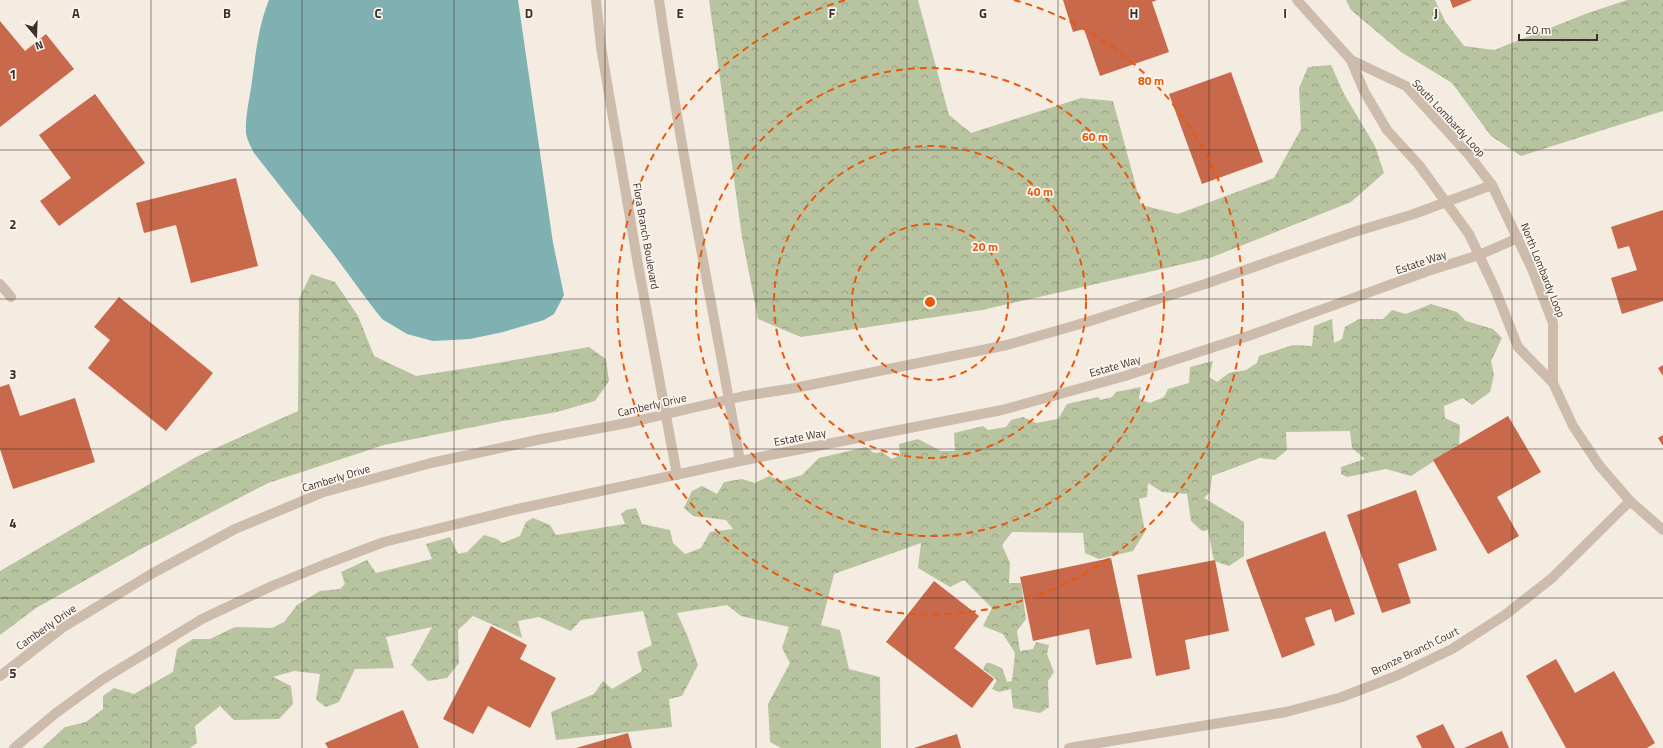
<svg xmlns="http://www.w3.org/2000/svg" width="1663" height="748" font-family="'Titillium Web',sans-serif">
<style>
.forest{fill:url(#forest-crowns)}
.water{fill:#7fb0b2}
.building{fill:#c8694b}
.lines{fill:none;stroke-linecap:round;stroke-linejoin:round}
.street{stroke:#cdbbac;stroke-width:10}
.grid{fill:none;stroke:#3b302b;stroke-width:1;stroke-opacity:0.55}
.ring{fill:none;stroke:#e8590c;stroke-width:2;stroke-dasharray:7 5}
.labels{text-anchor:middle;stroke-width:3.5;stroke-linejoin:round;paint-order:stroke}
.street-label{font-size:11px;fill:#3b302b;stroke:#fbf5ee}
.grid-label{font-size:13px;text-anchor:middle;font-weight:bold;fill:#3b302b;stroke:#fbf5ee;stroke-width:3.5;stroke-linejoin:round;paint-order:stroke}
.centre{fill:#e8590c;stroke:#fbf5ee;stroke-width:2}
.ring-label{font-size:12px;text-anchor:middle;font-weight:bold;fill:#e8590c;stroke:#fbf5ee;stroke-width:3.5;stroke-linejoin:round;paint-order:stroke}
</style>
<defs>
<pattern id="forest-crowns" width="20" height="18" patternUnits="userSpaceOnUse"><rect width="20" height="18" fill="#b8c4a0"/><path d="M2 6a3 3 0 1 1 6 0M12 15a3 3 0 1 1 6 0" fill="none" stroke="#97a083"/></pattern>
</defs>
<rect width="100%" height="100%" fill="#f4ebe1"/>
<!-- forest -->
<g class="forest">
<path d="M709,0H918L949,115L971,133L1081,98L1113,101L1141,205L1178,214L1274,178L1301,129L1299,88L1308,67L1331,65L1344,94L1375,146L1384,173L1351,202L1210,258L982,310L801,337L758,319L742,237Z"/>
<path d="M1346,0H1435L1445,21L1464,46L1494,50L1588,13L1627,0H1663V111L1521,156L1491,136L1452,83L1401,52L1351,10Z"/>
<path d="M311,274L335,282L358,316L374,356L416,376L474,367L589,347L606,359L609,381L595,401L557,412L503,421L384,445L268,483L139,550L36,608L0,635V571L196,457L298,411L299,299Z"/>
<path d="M1431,304L1457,312L1466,321L1493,329L1502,338L1491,361L1494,375L1490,392L1472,405L1463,398L1444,406L1445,418L1460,425L1459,445L1411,476L1386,469L1347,477L1341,474V467L1365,459L1352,448L1350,431L1286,432L1287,450L1275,460L1260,458L1212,476L1210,492L1204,498L1244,522V556L1229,566L1214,561L1208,530L1202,531L1191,521L1187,494L1162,492L1148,483L1147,497L1139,499L1145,532L1133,551L1099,559L1085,553L1083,533L1012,532L1002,545L1010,563L1009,583H1021L1026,619L1017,631L1020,651L1033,649L1036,642L1049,645L1047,654L1054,672L1048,681L1049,707L1040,713L1013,708L1011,689L999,692L992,689L997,680L983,669L986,663H990L1002,668L1007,682L1012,681L1015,653L1003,634L983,626L992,608L964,580L950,587L918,568L921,543L834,574L821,625L840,630L849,669L880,677L881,748H781L770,742L768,704L790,663L782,648L789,627L741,616L727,605L677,613L687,635L698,665L682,696L669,699L672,727L556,740L551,712L594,694L603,681L612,689L642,671L637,652L652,645L643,611L581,620L571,631L539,617L518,621L522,638L473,616L458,630L459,663L447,678L428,681L411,665L432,627L386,637L394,668L355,669L339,702L326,707L316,700L320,674L294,671L273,677L291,686L293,704L279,719L234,720L220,706L195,726L197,743L190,748H42L65,727L86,722L103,709V696L114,688L134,694L173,672L177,649L193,639H210L235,627L272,628L284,622L297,605L320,591L340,589L345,584L341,572L367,560L376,573L432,559L426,544L450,537L458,554L467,552L484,535L497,539L502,543L520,536L526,522L533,518L550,525L556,535L625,524L621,514L626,510L636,508L642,524L670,530L673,543L685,554L701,548L710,532L733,529L726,520L693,516L684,508L692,491L702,486L717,494L724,482L742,479L755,483L769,476L781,481L802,475L819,458L866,447L874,453L882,452L892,459L900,455L899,444L918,439L941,451H955L954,433L983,426L988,430L1006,427L1011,420L1023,417L1036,423L1058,419L1067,404L1098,397L1101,400L1112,397L1116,392L1141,387L1139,399L1150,403L1164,397L1168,389L1189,383L1190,367L1213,361L1209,377L1217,382L1229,373L1246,370L1257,363L1259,356L1293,345L1312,346L1314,326L1332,319L1334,343L1342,339L1345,327L1359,319H1383L1392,310L1406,314Z"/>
</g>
<!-- water -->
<path class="water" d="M269,0H518L553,243L564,295L554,314L544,320L503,332L470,339L433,341L407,334L382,319L368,301L335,256L254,153C251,147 247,140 246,133C245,115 250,98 252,81C256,53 258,27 269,0Z"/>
<!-- building -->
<g class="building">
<path d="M1063,0H1157L1152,2L1169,52L1100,76L1084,29L1073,32Z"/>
<path d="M1450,0H1472L1453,8Z"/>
<path d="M0,21L25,51L46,34L74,69L0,127Z"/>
<path d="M1231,72L1263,162L1202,184L1169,94Z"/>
<path d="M95,94L145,163L59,226L40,201L71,178L39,135Z"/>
<path d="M236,178L258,266L191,283L176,225L144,233L136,203Z"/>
<path d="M1663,210V301L1622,314L1611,278L1637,270L1629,246L1618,249L1611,227Z"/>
<path d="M119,297L213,373L166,431L88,368L110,340L94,327Z"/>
<path d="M1663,365V376L1658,368Z"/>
<path d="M9,384L20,416L75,398L95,462L13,489L0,449V387Z"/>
<path d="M1508,416L1541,472L1497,497L1519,536L1488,554L1433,460Z"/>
<path d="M1663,435V446L1658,438Z"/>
<path d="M1416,490L1437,550L1398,564L1411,603L1382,613L1347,515Z"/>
<path d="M1325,531L1355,614L1335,622L1331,609L1305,618L1315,645L1282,658L1246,560Z"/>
<path d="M1111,558L1132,658L1096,665L1089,629L1033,641L1020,577Z"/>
<path d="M1215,560L1229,631L1185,640L1190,669L1156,676L1137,575Z"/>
<path d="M934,581L979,616L954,648L994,679L972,708L886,642Z"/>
<path d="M491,626L527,645L520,659L556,678L530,728L488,706L473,734L443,719Z"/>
<path d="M1556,659L1575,693L1614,671L1655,743L1647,748H1566L1526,676Z"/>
<path d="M403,710L419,748H328L325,743Z"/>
<path d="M1443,724L1455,748H1422L1416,736Z"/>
<path d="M1502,731L1509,748H1464Z"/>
<path d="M628,733L632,748H576Z"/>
<path d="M957,734L961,748H914Z"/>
</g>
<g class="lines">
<!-- street -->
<g class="street">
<path d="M596,0L601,47L637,259L677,475"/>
<path d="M659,0C681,155 713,307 740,461"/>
<path d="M1297,0L1351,60L1406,86L1469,155L1492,185L1532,269L1553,323V383"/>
<path d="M1351,60L1364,91L1387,130L1419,165L1469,234L1495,289L1518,347L1553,383L1573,426L1599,465L1630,501L1663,530"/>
<path d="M0,284L11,297"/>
<path d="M0,676L62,628L153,573L235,529L324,492L431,463L537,440L632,422L744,396L795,388L1007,345L1087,322L1205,284L1354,232L1414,214L1492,185"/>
<path d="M14,748L56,713L103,679L202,619L272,586L323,565L384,542L513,510L740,461L1002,410L1125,376L1254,334L1428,271L1479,255L1518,238"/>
<path d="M1069,748L1286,712L1342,697L1396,676L1452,649L1505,615L1552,578L1630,501"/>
</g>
</g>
<!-- grid -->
<path class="grid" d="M151,0V748M302,0V748M454,0V748M605,0V748M756,0V748M907,0V748M1058,0V748M1209,0V748M1361,0V748M1512,0V748M0,150H1663M0,299H1663M0,449H1663M0,598H1663"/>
<!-- distance rings -->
<g class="ring">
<circle cx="930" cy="302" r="78"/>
<circle cx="930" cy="302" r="156"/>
<circle cx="930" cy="302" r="234"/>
<path d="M1014 0A313 313 0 1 1 846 0"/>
</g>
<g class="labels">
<!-- street labels -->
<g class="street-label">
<text transform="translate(1449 118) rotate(47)" y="4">South Lombardy Loop</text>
<text transform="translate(646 236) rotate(80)" y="4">Flora Branch Boulevard</text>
<text transform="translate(1421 262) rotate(-19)" y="4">Estate Way</text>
<text transform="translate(1543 270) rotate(68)" y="4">North Lombardy Loop</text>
<text transform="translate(1115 366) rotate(-16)" y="4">Estate Way</text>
<text transform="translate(652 405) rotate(-13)" y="4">Camberly Drive</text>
<text transform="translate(800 437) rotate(-11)" y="4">Estate Way</text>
<text transform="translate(336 478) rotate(-17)" y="4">Camberly Drive</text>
<text transform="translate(46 627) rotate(-35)" y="4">Camberly Drive</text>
<text transform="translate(1415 651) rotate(-26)" y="4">Bronze Branch Court</text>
</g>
</g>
<g class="grid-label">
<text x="76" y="18">A</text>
<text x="227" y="18">B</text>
<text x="378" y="18">C</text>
<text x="529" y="18">D</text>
<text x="680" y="18">E</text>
<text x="832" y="18">F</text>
<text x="983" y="18">G</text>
<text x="1134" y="18">H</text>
<text x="1285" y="18">I</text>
<text x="1436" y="18">J</text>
<text x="13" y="79">1</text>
<text x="13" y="229">2</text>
<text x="13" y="379">3</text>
<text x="13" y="528">4</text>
<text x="13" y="678">5</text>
</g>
<circle cx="930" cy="302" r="6" class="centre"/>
<g class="ring-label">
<text x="1151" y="85">80 m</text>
<text x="1095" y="141">60 m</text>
<text x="1040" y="196">40 m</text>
<text x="985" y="251">20 m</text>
</g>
<!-- north arrow -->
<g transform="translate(36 36) rotate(161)" stroke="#fbf5ee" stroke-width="3" paint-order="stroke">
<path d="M0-3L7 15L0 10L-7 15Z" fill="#3b302b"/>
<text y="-6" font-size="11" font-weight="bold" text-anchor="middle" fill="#3b302b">N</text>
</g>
<!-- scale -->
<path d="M1519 34v6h78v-6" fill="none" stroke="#3b302b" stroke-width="2"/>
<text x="1525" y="34" font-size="12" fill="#3b302b" stroke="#fbf5ee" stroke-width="3" paint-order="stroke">20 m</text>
</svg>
